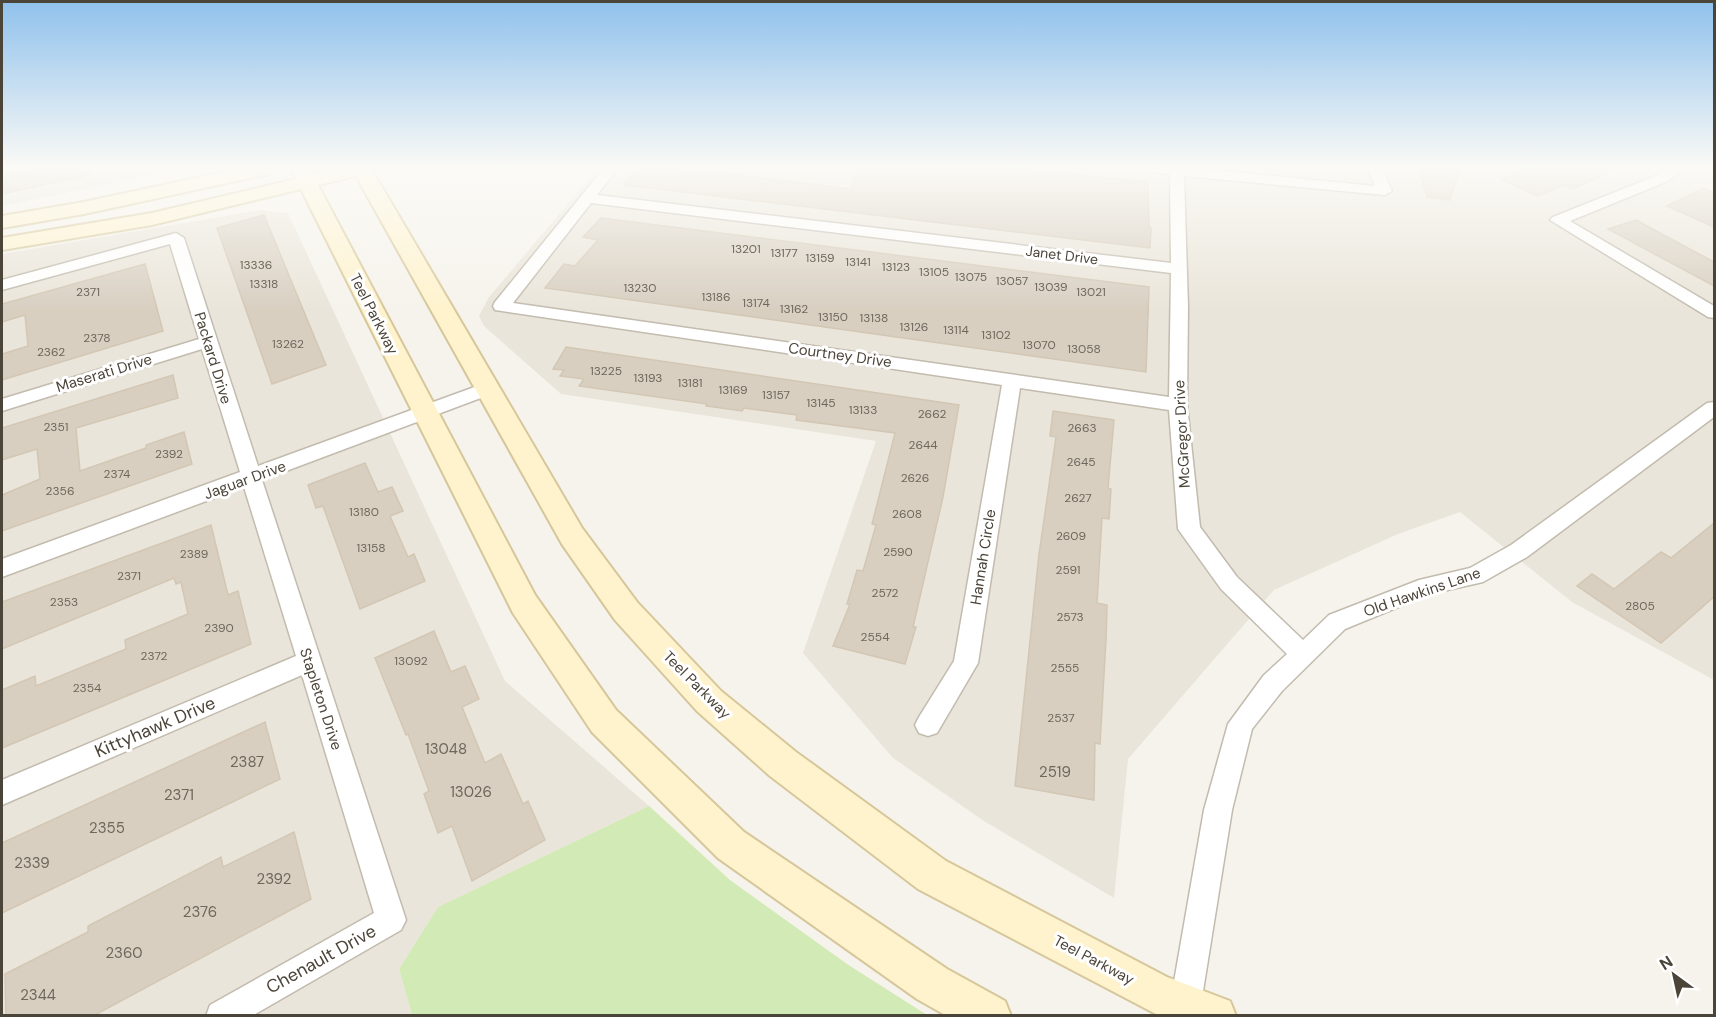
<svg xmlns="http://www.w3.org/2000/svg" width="1716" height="1017" font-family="'DM Sans',sans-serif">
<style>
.residential{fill:#eae5da}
.green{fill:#d2eab5}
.building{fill:#d8cfc1;stroke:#d3c7b4;stroke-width:1.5}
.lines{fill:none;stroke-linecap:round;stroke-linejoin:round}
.street-casing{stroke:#c2bbae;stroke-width:3}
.secondary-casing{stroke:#d6c79b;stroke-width:4}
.street{fill:#fff;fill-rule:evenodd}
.secondary{fill:#fff3cd;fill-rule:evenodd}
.labels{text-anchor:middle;stroke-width:6;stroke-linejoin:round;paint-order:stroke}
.number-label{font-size:12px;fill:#6e675b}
.far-street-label{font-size:14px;fill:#4b4439;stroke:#fff}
.street-label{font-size:15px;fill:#4b4439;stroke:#fff}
.near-number-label{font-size:15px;fill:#6e675b}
.near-street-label{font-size:18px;fill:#4b4439;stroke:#fff}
</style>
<rect width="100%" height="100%" fill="#f6f3ec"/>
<!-- residential -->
<g class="residential">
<path d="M2,168H188L2,206Z"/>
<path d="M598,168H1714V680L1572,602L1460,512L1398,534L1274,590L1128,759L1114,898L984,821L893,758L803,653L876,441L561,394L484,326L479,316L489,297Z"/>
<path d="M260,210L288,213L505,681L649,806L438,907L399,969L412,1015L2,1016V254Z"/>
</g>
<!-- green -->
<path class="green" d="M649,806L730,880L847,964L927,1015H412L399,969L438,907Z"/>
<!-- building -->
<g class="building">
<path d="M39,168H88L89,175L2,194V176Z"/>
<path d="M649,168L730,174L851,189L858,168H1012L1148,182L1149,227L1151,228L1150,248L624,185L636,169Z"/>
<path d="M1418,168H1460L1450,200L1427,197Z"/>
<path d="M1525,168H1618L1573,189L1566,185L1537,196L1501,179Z"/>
<path d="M1703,188L1714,193V227L1667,206Z"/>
<path d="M264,215L326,365L272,384L217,228Z"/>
<path d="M601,218L1149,287L1146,372L545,288L564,264L575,266L598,240L583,237Z"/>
<path d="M1636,220L1714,262V286L1608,229Z"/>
<path d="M145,264L163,331L2,380V354L28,346L25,315L2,322V304Z"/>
<path d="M566,347L959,405L943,497L913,627H916L905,664L833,646L850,604H847L857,570L863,571L876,525L872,524L895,433L796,420L797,415L744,408L742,411L706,406L707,404L579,386L584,379L560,376L564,370L553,369Z"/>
<path d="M173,375L178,398L76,428L80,471L146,448V445L184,432L192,464L2,531V495L40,479L37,449L2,460V428Z"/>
<path d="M1053,411L1114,420L1108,488L1111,489L1109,519L1102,518L1097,603L1107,605L1106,640L1100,744L1095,743L1094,800L1015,786L1039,554L1056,437L1050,436Z"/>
<path d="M365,463L378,492L392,487L403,511L390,516L408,557L414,554L425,581L360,609L323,506L316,508L308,485Z"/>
<path d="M1714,523V597L1661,643L1577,586L1592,574L1614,589L1661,552L1671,558Z"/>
<path d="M211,525L228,595L238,591L251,644L2,748V690L35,676L36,686L126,649L125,640L188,614L181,582L176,584L174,578L2,649V602Z"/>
<path d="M434,631L451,672L465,666L479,699L462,707L485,763L501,754L523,804L528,801L545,840L472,881L452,826L438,833L424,794L429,791L408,734L406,735L375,658Z"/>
<path d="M265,722L280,779L2,913V843Z"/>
<path d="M294,832L311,899L93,1016H6L5,974L88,932V926L221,857L223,867Z"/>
</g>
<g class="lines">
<defs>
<g id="street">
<path d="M604,168H618L597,195L1171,263L1170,174L1150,172L1143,168H1192L1375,186L1368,168H1382L1392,191L1385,195L1184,176L1188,306L1187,405L1200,527L1237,577L1303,640L1329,615L1419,580L1470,568L1511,545L1707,403L1714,402V417L1527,557L1483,582L1430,594L1345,629L1282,691L1252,729L1232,810L1199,1016H1168L1204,810L1228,724L1264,675L1287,654L1221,589L1178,529L1169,410L1020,388L978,663L937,733L928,736L919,733L915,725L919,717L954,661L1002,385L495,310L493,306L495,302ZM591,203L1171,273L1169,397L513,303Z"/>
<path d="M1669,168H1685L1668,181L1570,221L1714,306V318L1708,317L1550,220L1553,217L1658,175Z"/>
<path d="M176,233L184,238L258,466L480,385H494L496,389L494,393L262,480L406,920L401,930L252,1016H206L210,1005L374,913L302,675L2,805V780L296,656L244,487L2,577V559L240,472L202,349L2,411V399L199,339L170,244L2,290V280Z"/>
</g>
<g id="secondary">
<path d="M243,168H279L269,174L84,214L2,228V216L84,202Z"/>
<path d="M291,168H309L313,174L341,168H373L372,170L582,528L637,602L721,691L796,752L946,861L1167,977L1230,1001L1236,1016L1156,1014L918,889L770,776L697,711L615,620L562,544L356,176L318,185L535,595L616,710L744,832L947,969L1005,1001L1011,1016H947L917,999L718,858L592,732L513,613L301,189L152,225L2,250V238L152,213L296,179Z"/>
</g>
</defs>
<!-- street casing -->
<use href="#street" class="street-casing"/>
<!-- secondary casing -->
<use href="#secondary" class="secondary-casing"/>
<!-- street -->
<use href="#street" class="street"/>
<!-- secondary -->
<use href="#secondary" class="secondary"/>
</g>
<!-- sky -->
<linearGradient id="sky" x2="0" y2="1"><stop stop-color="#8fc1ec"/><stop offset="0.54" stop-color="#fbfaf6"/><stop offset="1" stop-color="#fbfaf6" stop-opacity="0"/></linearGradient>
<rect width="1716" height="310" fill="url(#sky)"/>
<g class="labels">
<!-- number labels -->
<g class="number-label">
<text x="746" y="253">13201</text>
<text x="784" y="257">13177</text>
<text x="820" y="262">13159</text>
<text x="858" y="266">13141</text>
<text x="256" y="269">13336</text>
<text x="896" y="271">13123</text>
<text x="934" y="276">13105</text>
<text x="971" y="281">13075</text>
<text x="1012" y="285">13057</text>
<text x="264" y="288">13318</text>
<text x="1051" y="291">13039</text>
<text x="640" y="292">13230</text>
<text x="88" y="296">2371</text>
<text x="1091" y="296">13021</text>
<text x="716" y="301">13186</text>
<text x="756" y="307">13174</text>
<text x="794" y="313">13162</text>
<text x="833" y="321">13150</text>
<text x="874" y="322">13138</text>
<text x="914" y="331">13126</text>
<text x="956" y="334">13114</text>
<text x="996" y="339">13102</text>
<text x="97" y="342">2378</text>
<text x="288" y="348">13262</text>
<text x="1039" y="349">13070</text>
<text x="1084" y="353">13058</text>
<text x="51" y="356">2362</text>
<text x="606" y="375">13225</text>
<text x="648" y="382">13193</text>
<text x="690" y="387">13181</text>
<text x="733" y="394">13169</text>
<text x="776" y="399">13157</text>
<text x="821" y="407">13145</text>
<text x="863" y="414">13133</text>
<text x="932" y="418">2662</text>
<text x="56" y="431">2351</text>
<text x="1082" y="432">2663</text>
<text x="923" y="449">2644</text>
<text x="169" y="458">2392</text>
<text x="1081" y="466">2645</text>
<text x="117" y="478">2374</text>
<text x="915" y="482">2626</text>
<text x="60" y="495">2356</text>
<text x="1078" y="502">2627</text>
<text x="364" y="516">13180</text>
<text x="907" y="518">2608</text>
<text x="1071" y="540">2609</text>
<text x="371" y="552">13158</text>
<text x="898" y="556">2590</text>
<text x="194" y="558">2389</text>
<text x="1068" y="574">2591</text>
<text x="129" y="580">2371</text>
<text x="885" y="597">2572</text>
<text x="64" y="606">2353</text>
<text x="1640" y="610">2805</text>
<text x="1070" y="621">2573</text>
<text x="219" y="632">2390</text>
<text x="875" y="641">2554</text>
<text x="154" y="660">2372</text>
<text x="411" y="665">13092</text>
<text x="1065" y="672">2555</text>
<text x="87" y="692">2354</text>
<text x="1061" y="722">2537</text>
</g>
<!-- far-street labels -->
<g class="far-street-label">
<text transform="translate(1062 255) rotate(7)" y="5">Janet Drive</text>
</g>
<!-- street labels -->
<g class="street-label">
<text transform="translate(374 314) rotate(63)" y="5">Teel Parkway</text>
<text transform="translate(840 355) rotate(8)" y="5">Courtney Drive</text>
<text transform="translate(213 358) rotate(73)" y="5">Packard Drive</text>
<text transform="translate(104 373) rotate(-17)" y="5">Maserati Drive</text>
<text transform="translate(1182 434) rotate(-93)" y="5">McGregor Drive</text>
<text transform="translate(245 480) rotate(-20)" y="5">Jaguar Drive</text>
<text transform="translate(983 557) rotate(-81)" y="5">Hannah Circle</text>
<text transform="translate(1422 592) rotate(-19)" y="5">Old Hawkins Lane</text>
<text transform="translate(697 685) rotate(45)" y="5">Teel Parkway</text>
<text transform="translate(321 699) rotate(72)" y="5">Stapleton Drive</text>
<text transform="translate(1094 960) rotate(28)" y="5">Teel Parkway</text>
</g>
<!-- near-number labels -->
<g class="near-number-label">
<text x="446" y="754">13048</text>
<text x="247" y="767">2387</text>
<text x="1055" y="777">2519</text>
<text x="471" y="797">13026</text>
<text x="179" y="800">2371</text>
<text x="107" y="833">2355</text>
<text x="32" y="868">2339</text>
<text x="274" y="884">2392</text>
<text x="200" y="917">2376</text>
<text x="124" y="958">2360</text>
<text x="38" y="1000">2344</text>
</g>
<!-- near-street labels -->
<g class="near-street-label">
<text transform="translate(155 727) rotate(-23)" y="6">Kittyhawk Drive</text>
<text transform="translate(321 959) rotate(-29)" y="6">Chenault Drive</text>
</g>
</g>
<!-- border -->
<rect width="1716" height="1017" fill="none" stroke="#4b4439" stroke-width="6"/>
<!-- north arrow -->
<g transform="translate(1674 975) rotate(327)" stroke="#ffffff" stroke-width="4.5" paint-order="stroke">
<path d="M0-4.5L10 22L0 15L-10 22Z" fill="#4b4439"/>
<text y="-9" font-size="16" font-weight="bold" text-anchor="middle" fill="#4b4439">N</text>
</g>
</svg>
